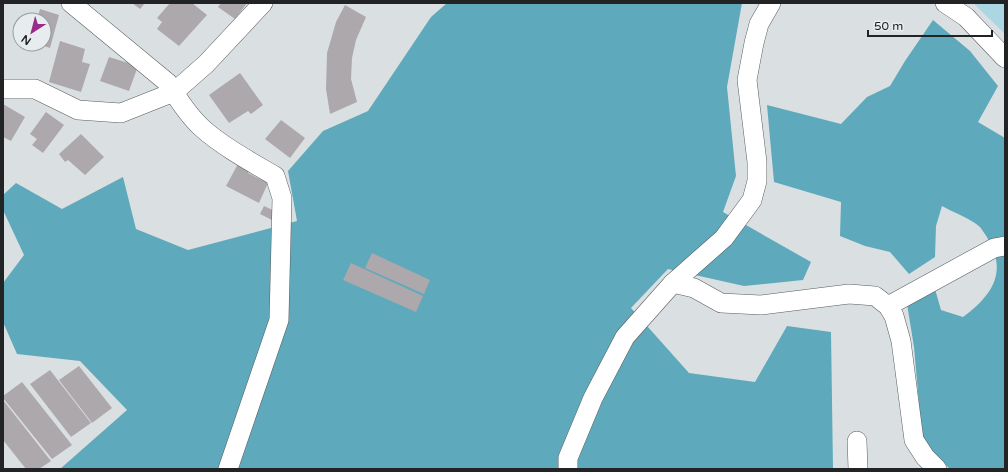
<svg xmlns="http://www.w3.org/2000/svg" width="1008" height="472" font-family="'Varela Round',sans-serif">
<style>
.green{fill:#abd6e2}
.forest{fill:#5ea9bb}
.building{fill:#ada8ac}
.lines{fill:none;stroke-linecap:round;stroke-linejoin:round}
.minor-casing{stroke:#575c5d;stroke-width:20}
.minor{stroke:#fff;stroke-width:19}
</style>
<rect width="100%" height="100%" fill="#dae0e2"/>
<!-- green -->
<path class="green" d="M973,3H1005V34Z"/>
<!-- forest -->
<g class="forest">
<path d="M447,3H742L727,87L736,176L723,212L811,262L803,280L744,286L668,269L631,308L689,373L755,382L787,326L831,332L833,469H60L127,410L80,361L17,354L3,322V283L24,255L3,210V195L16,183L62,209L123,177L136,229L188,250L297,221L288,171L323,131L368,111L431,17Z"/>
<path d="M933,20L970,51L998,86L978,122L1005,138V469H950L935,455L922,438L914,347L907,304L935,289L941,310L963,317C1000,290 1008,264 980,227C970,218 954,213 942,206L936,226L935,257L909,274L890,252L865,246L840,236L841,202L774,182L767,105L841,124L867,97L890,86L905,61Z"/>
</g>
<!-- building -->
<g class="building">
<path d="M132,3H145L140,9Z"/>
<path d="M170,3H192L207,15L179,46L157,29L162,22L157,18Z"/>
<path d="M221,3H247L235,19L218,7Z"/>
<path d="M345,5L366,17L356,40L352,58L351,79L357,102L330,114L326,89L327,53L336,22Z"/>
<path d="M40,9L59,15L50,48L38,44H44V20H37Z"/>
<path d="M60,41L85,49L82,62L90,64L81,92L49,82Z"/>
<path d="M109,57L138,66L129,91L100,81Z"/>
<path d="M240,73L263,105L251,114L248,111L229,123L209,95Z"/>
<path d="M3,104L25,117L11,141L3,137Z"/>
<path d="M46,112L64,125L43,153L32,145L37,139L30,134Z"/>
<path d="M281,120L305,138L290,158L265,139Z"/>
<path d="M81,134L104,157L85,175L68,160L65,162L59,154Z"/>
<path d="M239,162L251,168L248,173L268,183L259,203L226,186Z"/>
<path d="M264,206L277,212L272,220L260,214Z"/>
<path d="M372,253L430,280L424,294L365,268Z"/>
<path d="M351,263L423,296L416,312L343,280Z"/>
<path d="M79,366L112,408L92,423L59,380Z"/>
<path d="M50,370L91,423L71,437L30,384Z"/>
<path d="M22,382L72,445L52,459L3,398V396Z"/>
<path d="M3,400L51,461L39,469H26L3,440Z"/>
</g>
<g class="lines">
<defs>
<g id="minor">
<path d="M71,3L168,83C177,98 189,116 202,128C222,146 251,162 275,176L282,198L279,320L228,469"/>
<path d="M945,3L966,17L1005,58"/>
<path d="M3,89H35L78,110L121,113L174,92L206,64L263,3"/>
<path d="M673,283L694,288L721,303L761,305L849,294L875,296L888,306L894,316L901,341L914,440L925,457L937,469"/>
<path d="M888,306L994,248L1005,246"/>
<path d="M857,441L858,469"/>
<path d="M568,469V458L593,398L625,337L673,283L724,238L752,200L757,181V162L747,80L754,43L759,24L771,3"/>
</g>
</defs>
<!-- minor casing -->
<use href="#minor" class="minor-casing"/>
<!-- minor -->
<use href="#minor" class="minor"/>
</g>
<!-- border -->
<rect width="1008" height="472" fill="none" stroke="#212324" stroke-width="8"/>
<!-- north arrow -->
<g transform="translate(32 32) rotate(216)"><circle r="19" fill="#e7edef" stroke="#989c9e"/>
<path d="M0-3L7 15L0 10L-7 15Z" fill="#9b2b88"/>
<text y="-6" font-size="11" font-weight="bold" text-anchor="middle" fill="#212324">N</text>
</g>
<!-- scale -->
<path d="M868 30v6h124v-6" fill="none" stroke="#212324" stroke-width="2"/>
<text x="874" y="30" font-size="12" fill="#212324" stroke="#e7edef" stroke-width="3" paint-order="stroke">50 m</text>
</svg>
